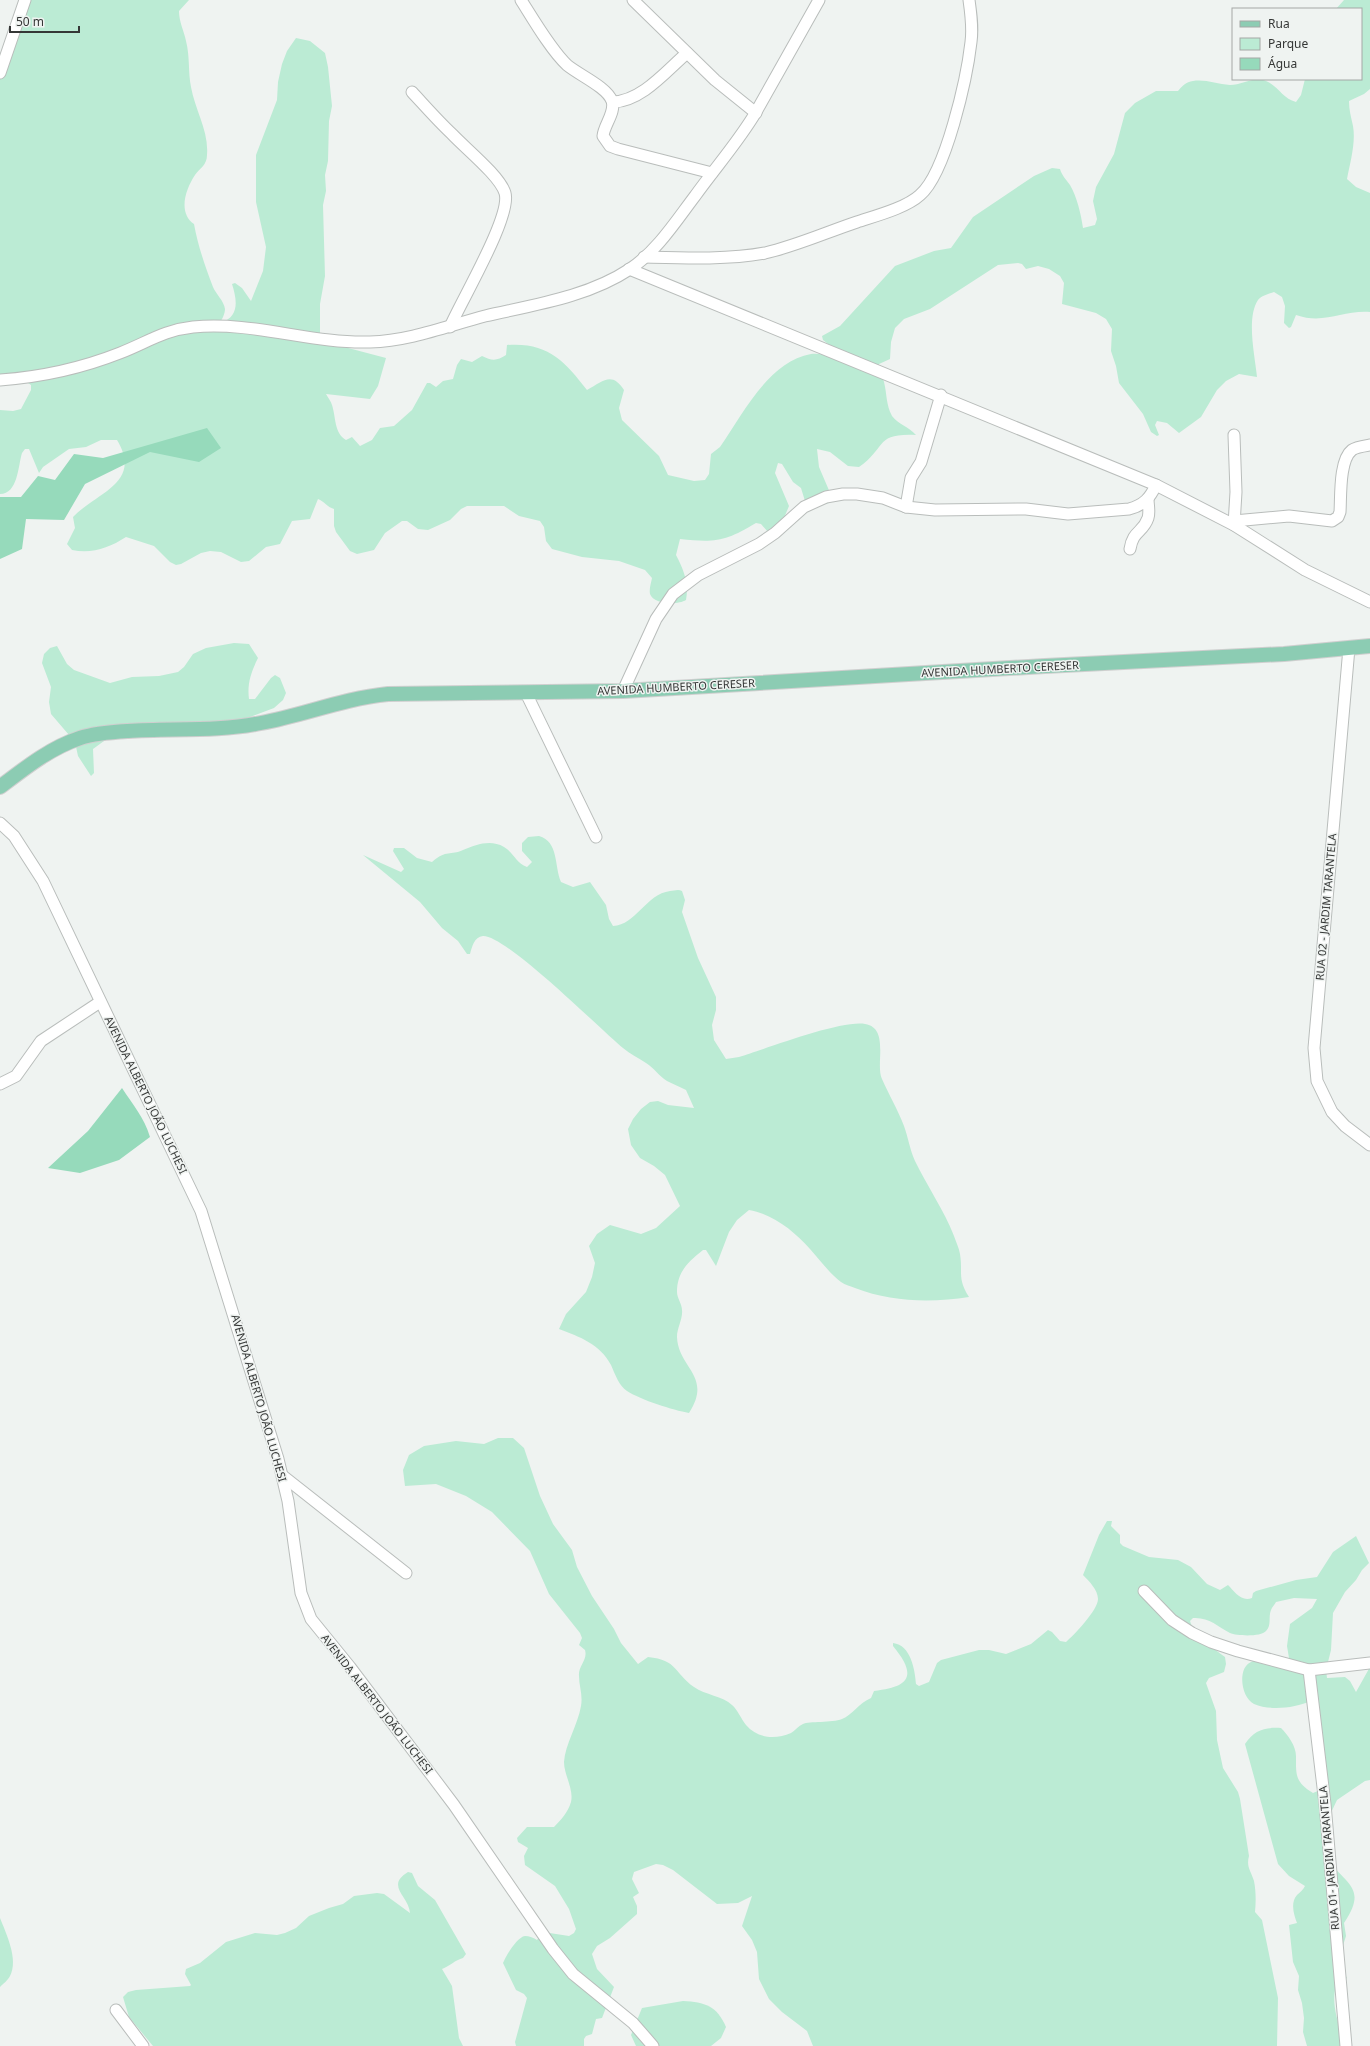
<svg xmlns="http://www.w3.org/2000/svg" width="1370" height="2046" font-family="'Noto Sans',sans-serif">
<style>
.green{fill:#bbebd4}
.water{fill:#96dabb}
.lines{fill:none;stroke-linecap:round;stroke-linejoin:round}
.minor-casing{stroke:#b9bdbb;stroke-width:13}
.major-casing{stroke:#cfcfcf;stroke-width:16}
.minor{stroke:#fff;stroke-width:11}
.major{stroke:#8cccb3;stroke-width:14}
.labels{text-anchor:middle;stroke-width:3;stroke-linejoin:round;paint-order:stroke}
.street-label{font-size:11px;fill:#353736;stroke:#eff3f1}
</style>
<rect width="100%" height="100%" fill="#eff3f1"/>
<!-- green -->
<g class="green">
<path d="M22,0H189L179,11C179,22 184,31 186,41C190,56 188,72 191,87C195,110 209,131 207,155C207,165 200,168 195,175C185,190 178,213 194,224C198,246 205,266 213,287C216,294 224,301 225,309C225,314 222,319 220,323C240,317 237,300 232,284L235,283L242,288L251,301L263,271L266,247L256,202V155L277,100L278,82L282,64L287,51L296,38L310,41L325,53L328,67L332,106L329,121L328,161L325,175L326,191L323,205L325,276L320,304V335L333,344L386,358L378,386L370,399L326,394C328,398 331,401 332,405C336,417 334,433 346,440L352,437L360,446L372,440L380,428L394,426L412,410L427,383H430L436,387L443,381L453,379L457,365L461,359L472,362L482,356C492,361 497,361 506,355L507,345C547,342 564,360 587,390C603,381 612,371 624,390L619,408L622,420L659,456L668,475L694,481L705,480L709,474L711,454L720,447C743,414 768,362 811,354C821,353 831,357 841,354L823,340L822,336L840,326L895,266L934,251L951,248L973,217L1034,176L1052,168L1060,169C1062,176 1066,179 1070,185C1077,197 1081,214 1083,228L1095,225L1097,219L1093,201L1096,187L1114,154L1125,113L1135,103L1156,91H1178C1182,86 1186,82 1193,81C1205,79 1217,84 1230,85C1242,85 1254,76 1266,81C1278,86 1283,99 1296,102L1301,95L1305,79H1361V9H1336L1344,0H1370V89L1364,94L1349,101C1349,110 1351,117 1353,126C1356,142 1350,163 1347,179L1356,187L1370,193V312C1343,310 1324,325 1296,315L1291,327L1289,328L1284,323L1285,306L1282,297L1274,292C1268,294 1262,295 1258,300C1246,318 1255,356 1257,377L1239,374L1226,381L1217,390L1201,417L1179,433L1167,423L1157,421L1155,425L1159,435L1157,436L1151,432L1143,414L1119,383L1116,366L1111,351L1112,329L1106,319L1096,313L1062,304L1064,283L1060,276L1049,269L1038,266L1026,269L1022,264L1018,263L998,265L930,309L904,319L895,328L891,342L890,359L879,364L878,368C880,373 883,377 884,382C887,394 886,405 892,416C898,424 909,427 916,435C874,433 887,448 859,467L848,466L830,452L817,449L819,467L831,495L829,503C820,506 813,505 805,501L801,488L793,482L782,464L778,463L775,473L789,506L781,525L769,533L761,524L756,523C726,541 716,543 680,539L676,555C684,570 689,584 686,600C678,605 654,605 650,594C649,589 651,583 652,578L645,570L619,561L582,557L552,549L546,541L544,527L540,521L519,516L504,506H467L461,509L450,520L428,530L418,529L407,521H402L385,533L374,550L357,554L350,551L336,532L334,526V509C327,507 324,501 318,499L310,519L292,521L280,544L266,547L249,561L241,562L221,552L210,551L201,553L181,564L176,565L170,562L154,546L126,537C109,548 92,554 72,550L67,544L75,528L73,517C97,492 143,483 117,440H101L86,447L69,449L43,467L39,473L29,449H25L22,453C18,466 18,494 0,494V410L13,411L21,409L31,390V385L28,383L0,378V74L7,63L9,28Z"/>
<path d="M234,643L249,644L258,658C251,672 247,684 249,699H255L271,678L275,675L280,678L286,693L283,700L274,708L242,720L115,733L93,749L94,773L91,776L78,756L75,742L51,714L49,702L51,687L42,663L44,654L50,648L57,646L67,664L74,670L110,683L132,677L159,676L178,672L184,667L193,654L206,648Z"/>
<path d="M539,836C559,842 554,865 561,882L573,887L590,882L606,905L609,919L613,926C636,925 646,894 670,891C674,891 678,889 682,891L685,900L682,912L698,958L716,997V1010L712,1025L714,1040L726,1059L739,1057C766,1049 840,1020 865,1024C890,1028 875,1065 882,1079C889,1095 898,1110 904,1126C908,1137 910,1150 915,1161C927,1186 944,1210 954,1236C956,1242 959,1248 960,1254C963,1273 957,1278 969,1297C931,1303 891,1302 855,1288C851,1286 845,1285 841,1282C829,1273 820,1260 810,1249C794,1231 773,1214 749,1210L737,1220L729,1232L716,1266L706,1250H703C688,1262 677,1272 677,1292C677,1298 682,1304 682,1310C683,1319 677,1328 677,1337C678,1368 713,1376 689,1413C673,1410 641,1400 627,1391C619,1386 615,1374 611,1365C600,1344 580,1337 559,1329L566,1314L586,1292L592,1277L595,1263L589,1246L597,1234L610,1225L641,1234L656,1228L680,1206L665,1175L654,1166L640,1158L631,1145L628,1129L633,1119L641,1109L650,1102L658,1101L668,1105L694,1108L686,1090C680,1087 673,1084 667,1081C659,1076 654,1068 646,1063C639,1058 630,1054 623,1048C601,1030 506,935 483,936C474,937 472,947 470,954H467L458,941L442,928L420,902L363,855L401,872L404,869L393,851L394,848H404L417,858L432,862C447,849 450,856 463,850C476,845 490,839 504,847C514,853 516,863 527,867L532,862L522,851V843L528,837Z"/>
<path d="M498,1438H513L524,1448L540,1496L553,1524L572,1550L577,1567L592,1596L614,1629L621,1643L638,1664L648,1657C678,1660 674,1673 694,1687C705,1695 723,1696 732,1705C738,1710 741,1719 746,1725C757,1738 775,1740 791,1733C795,1731 798,1726 803,1724C809,1721 832,1723 842,1719C852,1715 859,1703 871,1698L874,1691C911,1687 917,1675 893,1646V1643C911,1645 915,1670 916,1684L919,1686L929,1682L937,1663L941,1660L979,1650H989L1006,1654L1031,1644L1048,1630L1052,1632L1060,1641L1066,1642C1074,1635 1098,1610 1098,1599C1098,1590 1089,1581 1083,1575L1099,1535L1107,1521H1112L1111,1526L1120,1535V1543L1123,1546L1149,1557L1178,1560L1191,1567L1207,1584L1220,1590L1228,1585C1235,1592 1241,1602 1252,1598L1253,1593L1256,1591L1296,1580L1317,1577L1333,1552L1356,1536L1369,1563L1362,1570L1356,1580L1345,1592L1333,1613L1331,1650L1326,1670L1327,1678L1345,1677L1350,1681L1356,1692L1370,1667V1780L1365,1781L1337,1800L1328,1819L1329,1862C1350,1886 1366,1890 1344,1923L1346,1936L1339,1958L1340,1965L1347,1978C1344,1980 1339,1982 1337,1985C1329,1999 1340,2034 1348,2046H1307L1303,2032L1304,2018L1302,2003L1298,1990L1299,1976L1293,1962L1289,1925L1297,1923C1294,1915 1290,1903 1297,1895C1300,1892 1303,1890 1305,1886L1289,1876L1278,1864L1245,1744C1254,1730 1265,1727 1281,1728C1288,1735 1296,1746 1296,1756C1296,1775 1295,1782 1313,1793L1320,1790L1311,1701C1295,1708 1270,1711 1254,1704C1241,1698 1237,1668 1251,1662C1260,1657 1280,1663 1290,1664L1287,1646L1290,1624L1312,1608L1317,1599L1294,1598L1276,1602C1275,1604 1272,1607 1271,1610C1268,1617 1272,1625 1266,1631C1261,1637 1237,1636 1230,1633C1217,1626 1209,1617 1193,1618L1190,1621C1194,1636 1213,1648 1225,1657L1226,1664L1224,1672L1209,1678L1206,1683L1216,1711L1217,1740L1223,1768L1238,1792L1240,1799L1249,1856C1246,1867 1251,1871 1254,1881C1256,1891 1256,1902 1255,1912L1262,1920L1278,1998L1277,2046H813L807,2031L782,2012L769,1999L759,1979L757,1952L752,1940L742,1926L752,1896L738,1903L717,1904L673,1870L663,1865L656,1864L634,1872L632,1879L639,1893L633,1897L637,1906V1914L610,1938L597,1946L592,1954L597,1969L614,1987L602,2018L596,2019L592,2034L586,2036L584,2039V2046H516L515,2042L527,1998L524,1994L516,1990L503,1963C506,1956 517,1937 525,1936C529,1936 534,1938 537,1940L543,1932L569,1936L574,1933L576,1929L569,1909L555,1886L525,1865L524,1856L528,1848L518,1842L517,1838L527,1827H554C561,1820 568,1812 571,1802C574,1789 564,1775 564,1762C565,1745 578,1724 581,1706C583,1695 579,1686 579,1676C578,1666 588,1660 585,1650L579,1645L582,1638L580,1633L549,1594L530,1551L492,1512L466,1496L436,1484L405,1486L403,1470L409,1455L424,1446L456,1441L484,1444Z"/>
<path d="M408,1872L412,1873L418,1886L435,1900L466,1954L463,1958C455,1960 450,1966 442,1969L452,1986L459,2038L463,2046H153L129,2017L123,1997L128,1992L136,1990L190,1986L191,1985L185,1974L186,1969L200,1963L226,1942L255,1933L277,1935L285,1933L296,1928L309,1916L329,1908L343,1904L354,1896L377,1893L384,1894L410,1913C409,1896 385,1886 408,1872Z"/>
<path d="M0,1918C6,1933 19,1960 10,1976C8,1980 3,1984 0,1987Z"/>
<path d="M683,2001C705,2002 717,2006 726,2027L721,2038L711,2046H636L631,2035L642,2008Z"/>
</g>
<!-- water -->
<g class="water">
<path d="M207,428L221,448L199,462L150,452L85,484L64,520L26,519L22,549L0,559V497H21L38,476L55,480L74,454L103,458Z"/>
<path d="M122,1088C133,1105 144,1117 150,1137L119,1160L80,1173L48,1168L88,1131Z"/>
</g>
<g class="lines">
<defs>
<g id="minor">
<path d="M521,0C533,19 551,50 567,65C579,75 607,87 612,101C616,112 604,125 603,136L610,146L618,149L712,173"/>
<path d="M633,0L715,80L756,113"/>
<path d="M0,73L25,0"/>
<path d="M412,92C425,106 438,121 452,134C465,148 500,176 505,193C512,216 461,301 450,327"/>
<path d="M613,102C642,101 666,71 687,53"/>
<path d="M644,257C681,258 729,260 765,253C796,246 827,232 857,222C875,216 906,208 920,195C946,173 967,77 971,42C973,28 971,14 969,0"/>
<path d="M629,269L1156,485L1234,525L1305,570L1370,602"/>
<path d="M0,380C41,377 82,368 120,353C146,343 164,330 193,327C253,321 311,344 370,342C410,341 447,326 485,316C533,305 588,297 630,269C657,251 676,221 695,196C715,168 739,141 756,112C777,75 798,37 819,0"/>
<path d="M1234,435L1236,492L1234,525"/>
<path d="M906,507L911,478L921,462L941,395"/>
<path d="M1234,521L1289,516L1332,521L1338,517L1340,512C1341,497 1339,460 1352,450C1356,447 1364,446 1370,445"/>
<path d="M1130,549C1133,530 1143,533 1148,518C1150,512 1148,505 1148,499"/>
<path d="M1349,648L1314,1048L1317,1081L1332,1112L1345,1126L1370,1145"/>
<path d="M623,691L656,619L673,594L698,575L759,544L775,533L804,507L826,497L843,494H857L883,498L906,507L935,510L1026,509L1068,514L1129,509C1144,505 1150,498 1156,485"/>
<path d="M526,693L596,837"/>
<path d="M0,823L14,836L43,881L201,1211L278,1459L288,1501L301,1593L311,1619L350,1667L454,1805L553,1949L573,1974L633,2023L653,2046"/>
<path d="M0,1084L16,1076L41,1041L100,1002"/>
<path d="M283,1476L406,1573"/>
<path d="M1144,1591L1172,1620L1192,1633L1211,1642L1238,1651L1309,1670L1370,1663"/>
<path d="M1309,1670L1325,1804L1346,2046"/>
<path d="M116,2010L143,2046"/>
</g>
<path id="major" d="M0,787C25,768 50,748 80,738C95,733 112,732 128,731C172,728 217,732 261,723C305,715 341,699 388,694L623,691L1045,666L1284,654L1370,646"/>
</defs>
<!-- minor casing -->
<use href="#minor" class="minor-casing"/>
<!-- major casing -->
<use href="#major" class="major-casing"/>
<!-- minor -->
<use href="#minor" class="minor"/>
<!-- major -->
<use href="#major" class="major"/>
</g>
<g class="labels">
<!-- street labels -->
<g class="street-label">
<text transform="translate(1000 669) rotate(-3)" y="4">AVENIDA HUMBERTO CERESER</text>
<text transform="translate(676 687) rotate(-3)" y="4">AVENIDA HUMBERTO CERESER</text>
<text transform="translate(1326 907) rotate(-85)" y="4">RUA 02 - JARDIM TARANTELA</text>
<text transform="translate(146 1095) rotate(64)" y="4">AVENIDA ALBERTO JOÃO LUCHESI</text>
<text transform="translate(259 1398) rotate(74)" y="4">AVENIDA ALBERTO JOÃO LUCHESI</text>
<text transform="translate(377 1704) rotate(52)" y="4">AVENIDA ALBERTO JOÃO LUCHESI</text>
<text transform="translate(1329 1858) rotate(-95)" y="4">RUA 01- JARDIM TARANTELA</text>
</g>
</g>
<!-- legend -->
<rect x="1232" y="8" width="130" height="72" fill="#eff3f1" stroke="#a5a8a6"/>
<rect x="1240" y="21" width="20" height="6" fill="#8cccb3" stroke="#a5a8a6"/>
<text x="1268" y="28" font-size="12" fill="#353736">Rua</text>
<rect x="1240" y="38" width="20" height="12" fill="#bbebd4" stroke="#a5a8a6"/>
<text x="1268" y="48" font-size="12" fill="#353736">Parque</text>
<rect x="1240" y="58" width="20" height="12" fill="#96dabb" stroke="#a5a8a6"/>
<text x="1268" y="68" font-size="12" fill="#353736">Água</text>
<!-- scale -->
<path d="M10 26v6h69v-6" fill="none" stroke="#353736" stroke-width="2"/>
<text x="16" y="26" font-size="12" fill="#353736" stroke="#eff3f1" stroke-width="3" paint-order="stroke">50 m</text>
</svg>
